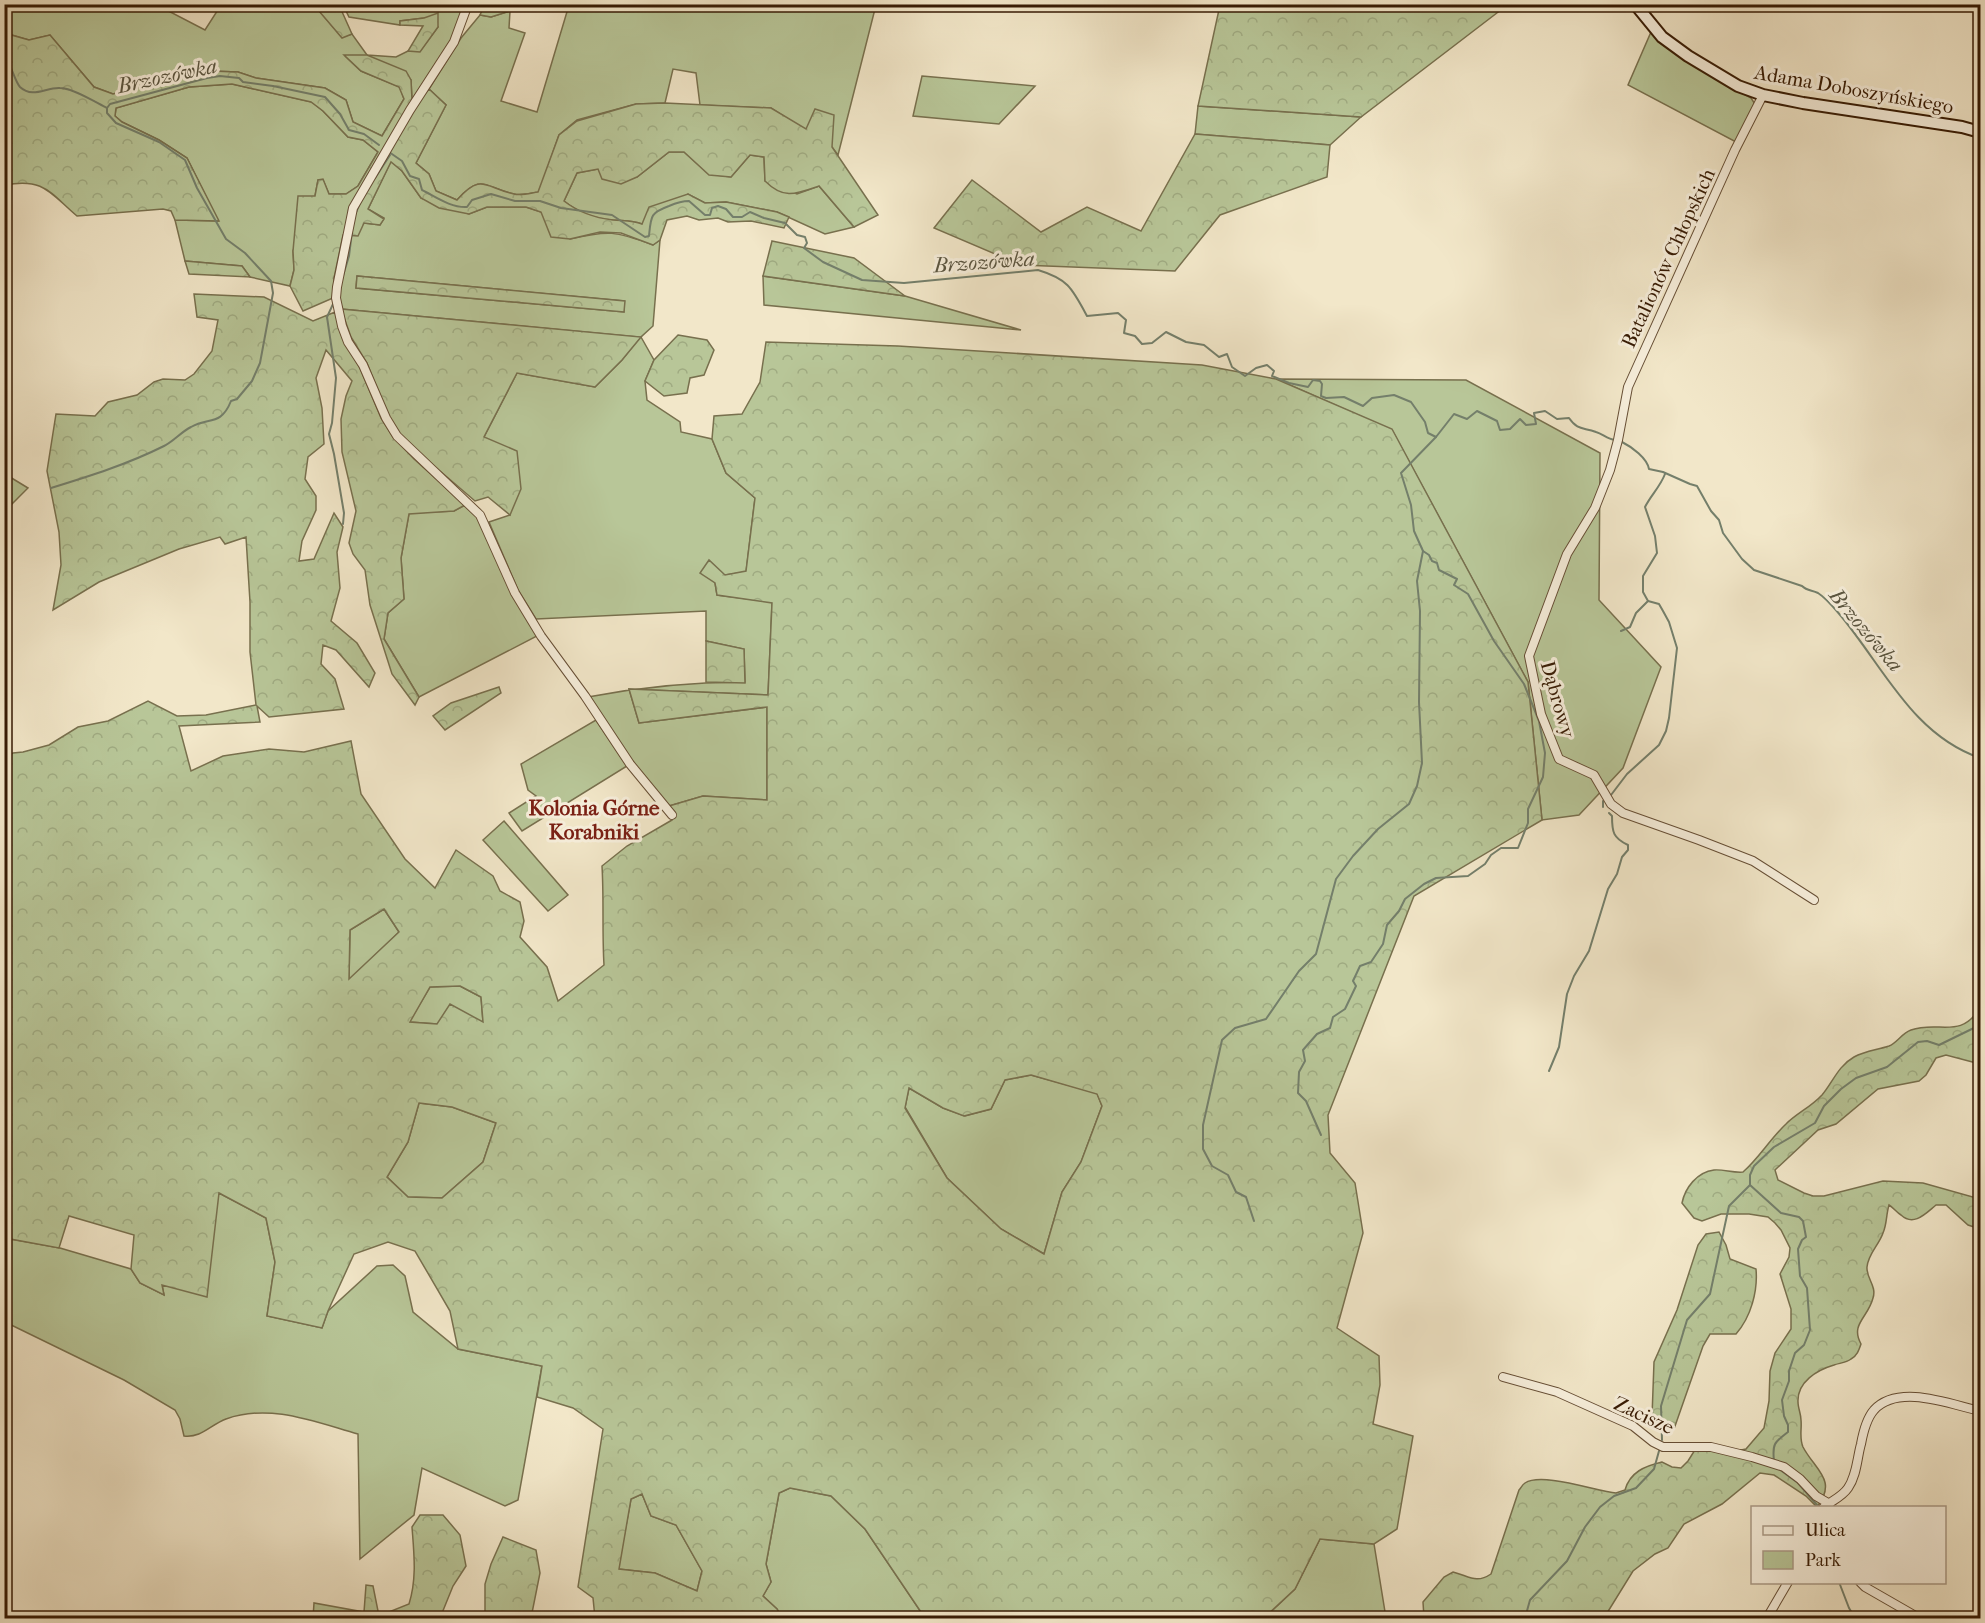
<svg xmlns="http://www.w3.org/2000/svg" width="1985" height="1623" font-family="'IM FELL French Canon',serif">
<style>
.green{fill:#b8c698;stroke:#78704e;stroke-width:1.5;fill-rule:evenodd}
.forest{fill:url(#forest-crowns);stroke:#78704e;stroke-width:1.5;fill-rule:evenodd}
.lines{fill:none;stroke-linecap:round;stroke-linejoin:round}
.stream{stroke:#747f6b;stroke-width:2}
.street-casing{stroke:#664e35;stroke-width:10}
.secondary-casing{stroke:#371b04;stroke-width:14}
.street{stroke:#f7efdc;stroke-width:8}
.secondary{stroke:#f7efdc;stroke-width:10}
.labels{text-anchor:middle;stroke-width:6;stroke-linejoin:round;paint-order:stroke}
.street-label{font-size:20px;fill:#371b04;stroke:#f7efdc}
.water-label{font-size:21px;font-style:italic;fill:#5a5540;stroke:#f7efdc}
.neighbourhood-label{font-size:21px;font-weight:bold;fill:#7a1f14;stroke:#f7efdc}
</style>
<defs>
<pattern id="forest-crowns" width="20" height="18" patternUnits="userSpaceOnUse" patternTransform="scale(1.5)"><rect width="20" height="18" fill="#b8c698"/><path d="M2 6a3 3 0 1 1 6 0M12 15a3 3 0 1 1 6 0" fill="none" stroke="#9faa81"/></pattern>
</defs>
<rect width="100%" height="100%" fill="#f2e7c9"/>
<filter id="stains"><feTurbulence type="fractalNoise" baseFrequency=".00333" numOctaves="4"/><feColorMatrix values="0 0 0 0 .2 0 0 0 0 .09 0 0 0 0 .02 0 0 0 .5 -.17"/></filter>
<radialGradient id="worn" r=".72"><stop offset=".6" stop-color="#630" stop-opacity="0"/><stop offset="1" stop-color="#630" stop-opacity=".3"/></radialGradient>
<!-- green -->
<g class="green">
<path d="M121,4L130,10L133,5H157L205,30L221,5H318L319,11L342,37L352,34L367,55L396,57L408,51H420L438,27L424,18L400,21V25L349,17L343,5L421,4V6L465,5L451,40L412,100L411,80L345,56L361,71L400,87L404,99L382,136L353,122L346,100L325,88L256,78L238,72L210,71L198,68L186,76L113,94L94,87L50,35L29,40L5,33L4,5Z"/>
<path d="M569,5H876L838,155L832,147L771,108L700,105L696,73L673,69L665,103L636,104L577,120L559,135L539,192C531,193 521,196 514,194C485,188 482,172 457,200L436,191L429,174L416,163L446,105L429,89L461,38L480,15L491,17L510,11L509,28L525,33L501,101L537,112Z"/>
<path d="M1651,32L1688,62L1751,98L1755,104L1736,142L1628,85Z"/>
<path d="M922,76L1035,86L999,124L913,116Z"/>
<path d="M232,84L312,102L323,111L348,137L363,140L378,152L358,186L346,194H329L323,180H318L315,196L293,251L294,270L290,286L250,277L242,266L185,261L175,220L218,221L187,158L159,140L122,122L115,116L116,108L189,87Z"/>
<path d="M1198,106L1361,117L1330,145L1195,134Z"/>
<path d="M669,152H684L709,174L731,177L750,155L764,157L765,181L797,194L819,186L854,227L825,234L777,212L726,202L705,203L688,194L642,224C632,220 624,221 613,220C596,219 578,212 564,201L577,173L598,169L637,177Z"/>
<path d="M391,161L402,171L421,198L469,214L487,207H526L541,212L570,239C609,230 615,231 653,245L660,240L653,326L641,337L654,360L645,381L647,400L680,422L681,432L712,439L726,473L755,498L746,572L725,575L715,583L717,595L772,602L768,695L629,689L639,723L767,707V800L703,796L669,806L638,770L588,697C640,687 692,682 745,682L744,649L706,641V611L536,619L518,590L489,522L510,515L484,437L517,373L595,387L622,360L640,337L341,309L338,293L350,235L364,223L380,225L384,218L368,209ZM357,276L624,301V312L356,288Z"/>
<path d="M763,276L905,296L1021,330L764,305Z"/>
<path d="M1276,379L1466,380L1600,453L1599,600L1661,667L1623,768L1579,815L1542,820L1528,682L1392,430Z"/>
<path d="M465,505L476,514L537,636L419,697L384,639L388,613L404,599L401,558L409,513L454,511Z"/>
<path d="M596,720L627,766L522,831L509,813L536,796L528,790L521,764Z"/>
<path d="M504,821L568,895L548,911L483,840Z"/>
<path d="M384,909L399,932L349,980L350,930Z"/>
<path d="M460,986L481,997L483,1022L438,1024L409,1022L430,987Z"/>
<path d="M1031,1075L1097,1093L1102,1106L1081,1162L1062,1192L1044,1254L1001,1229L947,1178L905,1107L909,1088L943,1108L965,1116L991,1109L1005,1080Z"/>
<path d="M419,1103L452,1107L496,1123L483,1162L442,1198L408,1197L387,1177L408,1142Z"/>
<path d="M219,1193L266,1218L275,1262L267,1316L322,1328L328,1311L377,1266L393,1265L405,1276L413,1312L458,1349L542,1366L518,1500L505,1506L422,1468L414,1515L360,1559L358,1434C315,1422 270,1403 226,1419C210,1425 202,1438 184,1436L180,1419L175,1410L124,1380L5,1322L4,1238L60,1248L131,1269L140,1283L164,1295L162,1285Z"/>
<path d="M790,1488L831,1496L865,1529L925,1618H782L777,1609L763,1596L771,1582L766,1564L779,1493Z"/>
<path d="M642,1494L651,1516L676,1525L702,1571L697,1591L655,1573L618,1569L631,1499Z"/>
<path d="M1320,1539L1374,1544L1386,1618H1264L1295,1589Z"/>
</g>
<!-- forest -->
<g class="forest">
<path d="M485,4H513V5L510,11L491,17L480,15Z"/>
<path d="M318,5H339L352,34L342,38L319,11Z"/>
<path d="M1505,5L1506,6L1361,117L1198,106L1220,5Z"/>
<path d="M438,13V27L420,52L408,51L423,26L400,25V21L424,18Z"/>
<path d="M4,33L29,40L50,35L94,87L113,94L186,76L198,68L210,71L238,72L256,78L325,88L346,100L353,122L382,136L404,99L399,87L361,71L344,55H367L406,71L411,80L412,100L424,95L429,89L446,105L416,163L429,174L436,191L457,200C482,172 485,188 514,194C521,196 531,193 538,192L559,135L577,121L636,104L665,103L771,108L806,129L815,109L834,115L832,147L878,215L854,227L819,186C796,194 784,200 765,181L764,157L750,155L731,177L709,175L684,152H669L637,177L621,184L602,179L598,169L577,173L564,201C578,212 596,218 613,220C624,221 632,220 642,224L649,207L688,194L705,203L726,202L777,212L789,217L784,228L751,221L728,222L718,218L699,220L687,216L667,220L660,240L653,245L621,233L600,232L570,239L551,237L541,212L526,207H487L469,214L439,208L421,198L402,171L391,162L368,209L384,219L380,225L364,223L358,236L343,235L334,278L333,298L303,311L290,286L294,270L293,251L298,196H315L318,180L323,179L329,194H346L358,186L378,152L363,140L348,137L323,111L311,102L232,84L189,87L116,108L115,116L122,122L159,140L187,158L219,221L175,220L171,211L163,209L77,216C49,192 44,178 5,185Z"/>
<path d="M1195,134L1330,145L1327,177L1220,215L1175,271L1021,265L934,228L972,180L1041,232L1087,207L1141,231Z"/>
<path d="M772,241L854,258L905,296L763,276Z"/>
<path d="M185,261L242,266L250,277L189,274Z"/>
<path d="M357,276L625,301L624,312L356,288Z"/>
<path d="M194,294L264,297L313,321L335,312L342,337L360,368L381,418L393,437L414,459L465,505L454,511L409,514L401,558L404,599L388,613L384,639L419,697L415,705L392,674L370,605L365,570L353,554L349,543L356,511L342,452L341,419L346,396L352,381L326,350L316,378L322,408L324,444L308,457L305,479L316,496V510L302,541L299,561L314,559L334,513L343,527L337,552L340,588L331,621L357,643L375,673L369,687L336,650L323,645L321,664L335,679L344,709L269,717L257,706L260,722L179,726L191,771L223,756L269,749L304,752L351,741L361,794L405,859L435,888L456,850L493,876L500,891L520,902L524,921L520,937L547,967L558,1001L604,965C602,932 604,899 602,866L627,846L672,820L669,806L703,796L767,800V707L639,723L629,689L768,695L772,603L717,595L715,583L700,573L709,560L725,575L746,571L755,498L726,473L712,439L714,416L742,414L760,382L766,342L898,346L1202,365L1276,379L1392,429L1528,682L1542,820L1414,896L1328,1115L1330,1153L1355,1183L1363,1233L1337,1328L1379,1356L1380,1385L1373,1424L1413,1436L1397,1529L1374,1544L1320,1539L1295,1589L1264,1618H925L865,1529L831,1496L790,1488L779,1493L766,1564L771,1582L763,1596L777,1609L782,1618H595L593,1598L578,1587L603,1429L573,1408L537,1397L542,1366L458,1349L450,1311L415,1251L388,1242L354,1254L328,1311L322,1328L267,1316L275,1262L266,1218L219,1193L207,1297L162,1285L164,1295L140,1283L131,1269L134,1235L69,1216L59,1248L5,1238L4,760L13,753L23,752L49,745L78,727L108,721L148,701L177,716L206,715L256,705L250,652V602L246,537L225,544L220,537L179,549L99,582L53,610L61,565L59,532L47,471L56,414L95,416L108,402L137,395L154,382L163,379L185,380L194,374L212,351L218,320L197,317ZM384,909L399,932L349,979L350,930ZM460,986L481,997L483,1022L450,1004L437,1024L410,1022L430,987ZM1031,1075L1097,1094L1102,1106L1081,1162L1062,1192L1044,1254L1001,1229L947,1178L905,1108L909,1088L943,1108L964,1116L991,1109L1005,1080ZM419,1103L452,1107L496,1123L483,1162L442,1198L408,1197L387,1177L408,1142ZM642,1494L651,1516L676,1525L702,1571L697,1591L655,1573L619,1569L631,1499Z"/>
<path d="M341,309L641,337L622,360L595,387L517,373L484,437L517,451L521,489L510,515L488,497L475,501L419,453L399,434L388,416L367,363L351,337Z"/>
<path d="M678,335L707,340L714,350L704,375L690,378L687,393L664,396L645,381L654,360Z"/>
<path d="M5,474L28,488L5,511Z"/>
<path d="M706,641L744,649L745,683L706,682Z"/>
<path d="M499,687L501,693L445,730L433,716L451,703Z"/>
<path d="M1980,1008V1064L1946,1055L1936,1058L1926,1075L1919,1081L1878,1089L1836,1124L1818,1130L1775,1170L1778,1180L1804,1193L1813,1196H1824L1883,1181L1923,1183L1980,1199V1229L1968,1225L1946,1205H1936C1926,1213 1914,1227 1901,1215C1896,1212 1894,1208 1889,1205C1886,1215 1887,1224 1883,1233C1879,1245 1868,1254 1867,1267C1866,1278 1877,1286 1873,1298C1868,1318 1850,1324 1861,1344C1859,1350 1857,1356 1851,1359C1846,1363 1839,1363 1834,1365C1817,1370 1797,1382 1798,1402C1798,1408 1801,1414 1801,1420C1802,1429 1799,1438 1803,1447C1815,1470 1838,1480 1817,1507L1806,1496L1774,1475L1760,1473L1722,1504L1684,1524L1668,1548L1655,1554L1633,1571L1604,1618H1424L1423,1602L1444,1577L1453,1572C1469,1576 1476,1584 1491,1574L1519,1490C1521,1488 1522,1485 1525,1483C1542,1472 1596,1491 1616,1493L1625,1490C1630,1472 1645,1466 1662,1462L1672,1467L1681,1468L1688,1461L1698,1445L1736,1451L1746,1449L1764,1428L1769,1401L1770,1371L1775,1353L1791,1329V1309L1780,1274L1789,1257L1790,1248L1781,1230L1775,1223L1768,1217L1749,1214H1721L1702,1221L1694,1218L1682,1203C1685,1188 1697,1172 1714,1170C1723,1169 1733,1173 1743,1172C1759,1158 1770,1139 1786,1124C1797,1113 1811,1107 1822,1095C1833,1082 1838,1066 1854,1057C1865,1051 1877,1050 1889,1046C1897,1043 1902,1033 1911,1030C1939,1020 1960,1040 1980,1008Z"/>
<path d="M1719,1232L1726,1245L1730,1259L1756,1269C1758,1291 1751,1317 1736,1334H1710L1703,1346L1674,1429L1664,1421L1652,1417L1654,1362L1677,1310L1698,1245L1706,1234Z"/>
<path d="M420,1515H443L460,1535L466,1566L453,1586L440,1618H313L314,1603L364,1612L366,1585L373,1586L379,1616L409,1604C417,1578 414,1554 412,1527Z"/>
<path d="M503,1537L536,1550L540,1573L531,1618H485V1584L491,1564Z"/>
</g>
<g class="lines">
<!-- stream -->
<g class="stream">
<path d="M4,54C11,64 15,82 20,87C33,99 46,87 60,88C73,88 95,102 107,108L110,104L207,78L220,76L239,78L243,82L273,86L325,97L340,114L349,130L364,134L379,145"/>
<path d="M389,152L402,161L410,176L419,179L422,190C436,197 451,208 467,207L472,200L491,194L515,201H540L561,208L612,215L645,237L649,236C651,216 650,213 669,206C676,203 682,201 689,201L705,215H710L712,208L718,206L726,209L733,217H742L750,212L764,218L785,223L797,235L805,237L807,243L804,248L823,262L862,280L904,283L1038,270C1068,279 1072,288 1087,316L1118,313L1126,320L1124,333L1135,336L1142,344L1152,343L1166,332L1186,342L1204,345L1219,357L1227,354L1232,367L1245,376L1256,368L1267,365L1274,371L1272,376L1289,383L1308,387L1313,380L1320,381L1322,384L1321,396L1326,398L1344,397L1363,406L1372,398L1394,395L1411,402L1425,422L1428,433L1436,437L1454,414L1467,419L1477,411L1497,421L1500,430L1510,429L1520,419L1526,425L1536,424L1534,413L1545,411L1557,419L1569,418C1578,431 1583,427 1596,432C1603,434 1607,439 1615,440"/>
<path d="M375,178L390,155"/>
<path d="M354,217L360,203"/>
<path d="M342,279L349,256L352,232"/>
<path d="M334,302L327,317L336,378L332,423L329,434L334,454L344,513L343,524"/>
<path d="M1622,442C1632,447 1647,458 1649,469L1663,472L1690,484L1697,486L1711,511L1719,520L1723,533L1742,559L1754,570L1802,586C1807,591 1812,590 1818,593C1826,598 1835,609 1841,616C1884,668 1913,735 1980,758"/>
<path d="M51,488C90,476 128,464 164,446C174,441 181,432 191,427C209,417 221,426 231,401L237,399L252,381L260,363L273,293L271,281L245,253L226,239L197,188L185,160L159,142L116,123L107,113V108"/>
<path d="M1621,631L1630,627L1636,613L1648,601L1643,592V576L1657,553L1655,536L1645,507C1651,495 1660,487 1665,474"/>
<path d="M1611,795L1627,774L1659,745L1666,731L1669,718L1677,648L1669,622L1663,611L1659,604L1648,601"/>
<path d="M1603,807V801"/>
<path d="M1549,1071L1559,1047L1567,994L1574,976L1589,951L1608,889L1617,874L1622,857L1628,850V845C1613,838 1612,832 1612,816L1609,813"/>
<path d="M1321,1135L1306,1101L1298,1093L1299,1072L1305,1061L1303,1050L1317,1034L1330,1028L1333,1017L1345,1009L1356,986L1353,981L1360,966L1371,962L1383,944L1387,925L1399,911L1405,899L1424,884L1436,878L1468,876L1485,864L1491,855L1501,848H1518L1528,823V809L1543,777L1545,753L1539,721L1524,684L1494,641L1468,594L1454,585L1457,579L1439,570L1437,563L1432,561L1429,555L1423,551"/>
<path d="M1254,1221L1246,1197L1236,1192L1228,1175L1212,1166L1203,1149V1125L1222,1040L1235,1028L1266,1019L1299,971L1316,954L1336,879L1353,856L1378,829L1409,804L1417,786L1422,763L1419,702L1420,611L1417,581L1423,551L1414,531L1411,505L1401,473L1436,437"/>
<path d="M1662,1440L1661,1406L1687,1320L1710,1294L1729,1206L1750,1185"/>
<path d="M1774,1461C1772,1443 1775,1442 1788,1432V1425L1784,1416L1782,1400L1789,1381V1371L1795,1353L1804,1345L1810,1330L1807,1288L1800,1276L1798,1249L1802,1240L1806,1237L1803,1221L1799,1217L1781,1213L1750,1185V1175L1754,1166L1774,1147L1815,1123L1824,1106L1841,1089L1856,1078L1887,1067L1918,1042L1927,1041L1939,1045L1980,1025"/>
<path d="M1779,1469L1798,1483L1817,1505"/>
<path d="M1839,1582L1849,1608L1855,1618"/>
<path d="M1525,1618L1530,1600L1567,1561L1585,1527L1600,1507L1614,1496L1636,1488L1654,1469L1659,1451"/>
</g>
<defs>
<g id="street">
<path d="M468,4L454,42L410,110L353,208L337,287L336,298L342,326L348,342L363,365L386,418L397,436L480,515L515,593L541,636L585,696L630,764L672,815"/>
<path d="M1763,95L1735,150L1628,387L1618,440L1610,470L1595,508L1567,554L1529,656L1541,714L1559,759L1594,775L1611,804L1623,813L1699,840L1753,861L1814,900"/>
<path d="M1503,1377L1557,1392L1633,1426L1653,1442L1663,1447H1711L1752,1457L1784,1467L1800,1479L1816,1496L1828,1503L1830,1508"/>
<path d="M1823,1508C1831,1501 1842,1497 1848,1488C1857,1475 1857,1458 1861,1444C1863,1433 1867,1418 1874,1410C1899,1383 1952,1405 1980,1411"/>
<path d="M1860,1582L1865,1587L1919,1618"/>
<path d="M1767,1618L1788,1582"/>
</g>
<path id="secondary" d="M1635,4L1662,37L1688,56L1738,86L1763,95L1803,103L1962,127L1980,132"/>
</defs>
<!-- street casing -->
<use href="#street" class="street-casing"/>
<!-- secondary casing -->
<use href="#secondary" class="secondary-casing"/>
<!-- street -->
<use href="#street" class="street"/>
<!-- secondary -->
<use href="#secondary" class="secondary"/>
</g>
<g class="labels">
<!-- street labels -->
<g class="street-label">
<text transform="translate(1854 89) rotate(10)" y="7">Adama Doboszyńskiego</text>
<text transform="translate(1668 258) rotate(-65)" y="7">Batalionów Chłopskich</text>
<text transform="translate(1558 699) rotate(74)" y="7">Dąbrowy</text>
<text transform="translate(1644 1415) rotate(25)" y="7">Zacisze</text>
</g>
<!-- water labels -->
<g class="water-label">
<text transform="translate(167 76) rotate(-12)" y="7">Brzozówka</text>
<text transform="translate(984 262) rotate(-4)" y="7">Brzozówka</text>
<text transform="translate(1866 630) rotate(50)" y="7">Brzozówka</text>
</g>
<!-- neighbourhood labels -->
<g class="neighbourhood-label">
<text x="594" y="815">Kolonia Górne<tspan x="594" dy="24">Korabniki</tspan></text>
</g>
</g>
<!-- margin -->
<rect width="1985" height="1623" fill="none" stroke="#f2e7c9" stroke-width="24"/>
<rect x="6" y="6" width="1973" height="1611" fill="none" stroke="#371b04" stroke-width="3"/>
<rect x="12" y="12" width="1961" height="1599" fill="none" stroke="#371b04" stroke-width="1.5"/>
<!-- legend -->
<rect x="1751" y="1506" width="195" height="78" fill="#f7efdc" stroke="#aa9a86" stroke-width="1.5"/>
<rect x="1763" y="1526" width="30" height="9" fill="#f7efdc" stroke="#aa9a86" stroke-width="1.5"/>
<text x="1805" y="1536" font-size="18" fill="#371b04">Ulica</text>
<rect x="1763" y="1551" width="30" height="18" fill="#b8c698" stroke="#aa9a86" stroke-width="1.5"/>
<text x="1805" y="1566" font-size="18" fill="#371b04">Park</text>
<rect width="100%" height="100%" filter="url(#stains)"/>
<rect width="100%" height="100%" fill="url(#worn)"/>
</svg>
